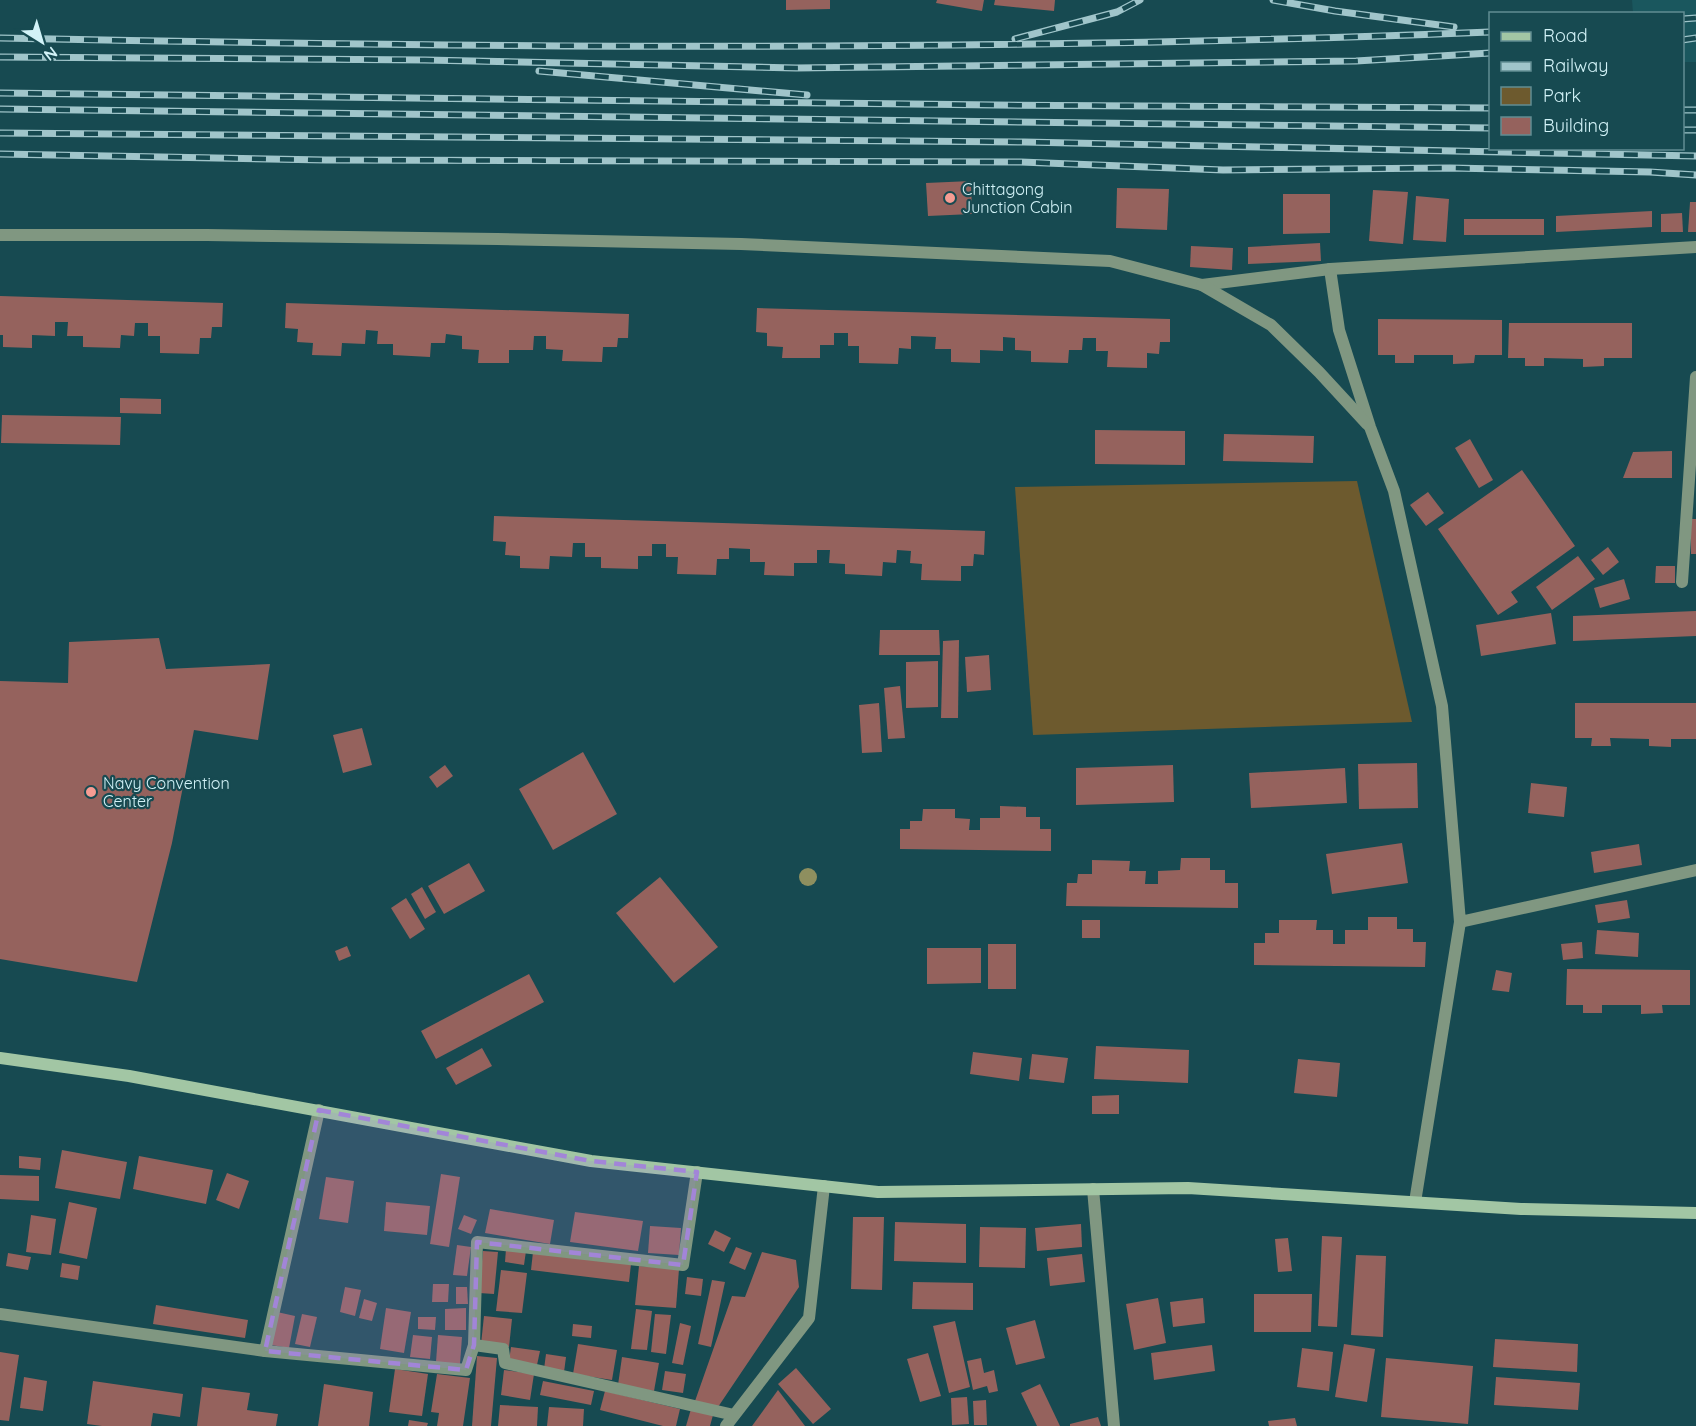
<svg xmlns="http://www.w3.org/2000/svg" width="1696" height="1426" font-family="Quicksand,sans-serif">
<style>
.built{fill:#1a575e}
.green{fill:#6d5a2e}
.building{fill:#95625d}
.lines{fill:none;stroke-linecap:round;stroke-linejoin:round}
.street{stroke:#809781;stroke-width:12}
.secondary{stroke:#a2c6a4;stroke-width:12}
.rail-casing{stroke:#a0c5ca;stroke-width:7}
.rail{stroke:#174a51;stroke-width:4.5;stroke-dasharray:14;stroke-linecap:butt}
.tree{fill:#8e8f5f}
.marked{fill:#a285d8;fill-opacity:0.2;stroke:#a285d8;stroke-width:4.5;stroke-dasharray:12 8;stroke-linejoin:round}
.poi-dot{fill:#f59c93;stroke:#174a51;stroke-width:2}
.labels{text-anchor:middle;stroke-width:4.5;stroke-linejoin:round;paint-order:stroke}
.poi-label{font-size:16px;fill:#d2f2f7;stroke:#174a51;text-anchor:start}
</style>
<rect width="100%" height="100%" fill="#174a51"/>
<!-- built -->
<path class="built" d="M1632,0H1696V62H1683L1682,14L1633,13Z"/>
<!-- green -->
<path class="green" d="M1357,481L1412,722L1033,735L1015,487Z"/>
<!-- building -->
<g class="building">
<path d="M786,0H830V9L786,10Z"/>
<path d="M937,0H984L982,11L936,3Z"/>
<path d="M995,0H1055L1054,11L994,5Z"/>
<path d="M971,181L972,214L928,216L926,183Z"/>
<path d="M1117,188L1169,189L1167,230L1116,228Z"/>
<path d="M1373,190L1408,192L1403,244L1369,241Z"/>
<path d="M1283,194H1330V233L1283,234Z"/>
<path d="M1416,196L1449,199L1446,242L1413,240Z"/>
<path d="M1690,202H1696V232H1688Z"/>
<path d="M1652,211V227L1556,232V216Z"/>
<path d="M1682,213L1683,232H1661V214Z"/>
<rect x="1464" y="219" width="80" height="16"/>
<path d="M1320,243L1321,261L1248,264V247Z"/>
<path d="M1191,246L1233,248L1232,270L1190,267Z"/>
<path d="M0,296L223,303L222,327H212L211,338H200L199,354L160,353V336H148V323H135L134,336L121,335L120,348L83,347V336H67L68,322H55V336L32,335V348L3,347V335H0Z"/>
<path d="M286,303L629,314L628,338H618L617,347H603L602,362L562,361L563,350L546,349V336H534L533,350H509V363H478L479,350L462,349V336L446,334L445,343H431L430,357L393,355V344H377L378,331L366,330L365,344L342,343L341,356L312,355L313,343L297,342L298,329L285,328Z"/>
<path d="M757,308L1170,319V342H1160L1159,354L1147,353V368L1107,367L1108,351H1096V338H1083L1082,350H1069L1068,363L1031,362V351L1015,350V338L1003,337V351L980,350V363L951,362V349H935L936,337L911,336V349L899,348L898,364L859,363V346H848V333H834V345H820V358H782L783,347L767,346V333L756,332Z"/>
<path d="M1378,319L1502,320V355H1475L1474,363L1453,364V355H1414V363H1395V355H1378Z"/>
<path d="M1509,323H1632V358H1604V366L1583,367V359L1544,358V366H1525V358H1508Z"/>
<path d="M120,398L161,399V414L120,413Z"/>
<path d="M2,415L121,417L120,445L1,443Z"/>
<path d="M1095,430L1185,431V465L1095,464Z"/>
<path d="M1224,434L1314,436L1313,463L1223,461Z"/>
<path d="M1470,439L1493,480L1479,488L1455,448Z"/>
<path d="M1672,451V478H1623L1633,452Z"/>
<path d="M1522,470L1575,546L1511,592L1518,602L1498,615L1438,529Z"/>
<path d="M1428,492L1444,513L1426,526L1410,505Z"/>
<path d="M494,516L985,531L984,555L974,554L973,566H961V581L921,580L922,564L910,563L911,551L897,550L896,563L883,562L882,576L845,574V564L829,563L830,550H817V563H794V576L764,575L765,562H750V549L729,548V559H717L716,575L677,574L678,557H666V544H652V556H638V569L601,568V557H585V543H573L572,557L550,556L549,569L520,568V556L505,555L506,542L493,541Z"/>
<rect x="1691" y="519" width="5" height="35"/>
<path d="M1608,547L1619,562L1603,575L1591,560Z"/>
<path d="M1578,556L1595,579L1552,610L1536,587Z"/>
<path d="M1656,566H1675V583H1655Z"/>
<path d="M1624,579L1630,599L1600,608L1594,588Z"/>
<path d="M1696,611V636L1573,641V616Z"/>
<path d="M1551,613L1556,644L1481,656L1476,625Z"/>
<path d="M880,630H939L940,655H879Z"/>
<path d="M159,638L166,669L270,664L258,740L194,730L172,843L137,982L0,959V681L68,683L69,642Z"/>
<path d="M959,640L958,718H941L943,641Z"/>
<path d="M989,655L991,690L967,692L965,657Z"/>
<path d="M938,661V707L906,708V662Z"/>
<path d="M900,686L905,738L888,739L884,688Z"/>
<path d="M879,703L882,752L862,753L859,705Z"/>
<path d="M1575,703H1696V739H1671V747L1649,746V739L1610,738L1611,746H1591L1592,738H1575Z"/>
<path d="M362,728L372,765L343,773L333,735Z"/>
<path d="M583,752L617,814L553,850L519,789Z"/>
<path d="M1417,763L1418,808L1359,809L1358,764Z"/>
<path d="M445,765L453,776L437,788L429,777Z"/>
<path d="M1173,765L1174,802L1076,805V768Z"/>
<path d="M1345,768L1347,803L1251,808L1249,773Z"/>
<path d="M1531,783L1567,787L1564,817L1528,813Z"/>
<path d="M1000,806L1026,807V817H1040V829H1051V851L900,849V829H910V821H922L923,809H955V818L970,819L969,830H980V818H1000Z"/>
<path d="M1402,843L1408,883L1332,894L1326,854Z"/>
<path d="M1639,844L1642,865L1594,873L1591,852Z"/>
<path d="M1181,858H1210V870H1225V883H1238V908L1066,906L1067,883H1077L1078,874H1092V860L1130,861L1129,871H1146L1145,884H1158V871L1180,870Z"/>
<path d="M469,863L485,891L444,914L428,886Z"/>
<path d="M660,877L718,947L674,983L616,913Z"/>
<path d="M422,887L436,912L425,919L411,894Z"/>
<path d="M406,898L425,929L410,939L391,908Z"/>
<path d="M1627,900L1630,918L1598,923L1595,905Z"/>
<path d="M1368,917H1397V929H1413V942H1426L1425,967L1254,965V943H1265V933H1279V920H1317L1316,930H1333V944H1345V930H1368Z"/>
<rect x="1082" y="920" width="18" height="18"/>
<path d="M1597,930L1639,933L1638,957L1595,954Z"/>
<path d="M1582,942L1583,958L1563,960L1561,944Z"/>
<rect x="988" y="944" width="28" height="45"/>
<path d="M347,946L351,956L339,961L335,951Z"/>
<path d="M927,948H981V983L927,984Z"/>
<path d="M1567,969L1690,970V1005H1662L1663,1013L1641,1014V1005H1602V1013H1583V1005H1566Z"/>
<path d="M1496,970L1512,973L1509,992L1492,990Z"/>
<path d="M529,974L544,1002L436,1059L421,1031Z"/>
<path d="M1096,1046L1189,1050L1188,1083L1094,1079Z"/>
<path d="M482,1048L492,1066L456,1085L446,1068Z"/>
<path d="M973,1052L1022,1058L1019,1081L970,1074Z"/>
<path d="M1032,1054L1068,1058L1064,1083L1029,1079Z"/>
<path d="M1298,1059L1340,1063L1337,1097L1294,1093Z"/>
<path d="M1119,1095V1114H1092V1096Z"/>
<path d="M62,1150L127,1162L120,1199L55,1188Z"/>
<path d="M19,1156L41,1158L40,1170L19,1168Z"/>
<path d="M139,1156L213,1170L206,1204L133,1189Z"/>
<path d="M227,1173L249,1181L239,1209L216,1200Z"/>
<path d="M441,1174L460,1177L449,1247L430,1244Z"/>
<path d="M0,1175L39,1176V1201L0,1199Z"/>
<path d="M326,1177L354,1181L348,1223L319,1219Z"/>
<path d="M69,1202L97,1208L87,1259L59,1253Z"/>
<path d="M386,1202L430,1206L427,1235L384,1231Z"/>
<path d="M490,1209L554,1220L550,1244L485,1233Z"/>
<path d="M575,1212L643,1221L638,1251L570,1242Z"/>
<path d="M31,1215L56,1219L51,1255L26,1252Z"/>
<path d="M464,1215L477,1220L471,1234L458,1229Z"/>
<path d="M853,1217H884L882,1290L851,1289Z"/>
<path d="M895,1222L966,1224V1263L894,1261Z"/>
<path d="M1081,1224L1082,1247L1037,1251L1035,1228Z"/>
<path d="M650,1226L681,1228L679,1255L648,1253Z"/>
<path d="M980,1227L1026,1228L1025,1268L979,1267Z"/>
<path d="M715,1230L731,1238L724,1252L708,1244Z"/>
<path d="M1322,1236L1342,1237L1337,1327L1318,1326Z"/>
<path d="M1288,1238L1292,1271L1278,1272L1275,1239Z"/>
<path d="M457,1245L471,1247L467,1276L453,1275Z"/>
<path d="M736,1247L752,1253L745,1270L729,1263Z"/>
<path d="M506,1249L526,1251L524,1265L505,1262Z"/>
<path d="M483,1251L498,1252L494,1294L479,1293Z"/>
<path d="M533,1252L631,1264L629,1282L531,1270Z"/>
<path d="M762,1252L796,1260L799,1287L718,1407L695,1401L732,1296L745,1297Z"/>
<path d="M8,1253L31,1257L28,1270L6,1266Z"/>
<path d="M1082,1254L1085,1282L1050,1286L1047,1258Z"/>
<path d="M1356,1255L1386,1256L1383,1337L1351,1335Z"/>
<path d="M62,1263L80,1266L78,1280L60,1277Z"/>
<path d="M639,1266L679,1269L676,1308L635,1305Z"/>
<path d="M501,1270L527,1273L522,1313L496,1311Z"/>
<path d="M687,1277L703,1279L701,1296L685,1294Z"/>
<path d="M712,1280L725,1282L711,1347L698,1344Z"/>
<path d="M913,1282L973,1283V1310L912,1309Z"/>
<path d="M433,1284H449L448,1302H432Z"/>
<path d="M345,1287L361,1290L355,1316L340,1312Z"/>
<path d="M456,1287H467L468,1304H456Z"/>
<path d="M1254,1294H1312L1311,1332H1254Z"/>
<path d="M1158,1298L1166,1343L1134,1350L1126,1304Z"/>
<path d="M1203,1298L1205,1323L1173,1327L1170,1302Z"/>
<path d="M364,1299L377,1303L372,1321L359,1318Z"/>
<path d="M156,1305L248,1320L245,1338L153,1324Z"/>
<path d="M386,1308L411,1312L404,1353L380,1349Z"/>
<path d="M466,1308V1330H445V1309Z"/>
<path d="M636,1309L652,1311L647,1350L631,1349Z"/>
<path d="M277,1312L295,1316L289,1348L271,1345Z"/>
<path d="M302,1314L317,1317L310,1347L295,1344Z"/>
<path d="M655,1314L671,1315L666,1354L651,1352Z"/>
<path d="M484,1316L512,1319L509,1347L481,1344Z"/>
<path d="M418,1317H436L435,1330L418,1329Z"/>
<path d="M1035,1320L1045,1358L1016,1365L1006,1328Z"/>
<path d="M955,1321L970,1387L949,1393L933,1326Z"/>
<path d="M680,1323L691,1326L683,1365L672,1363Z"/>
<path d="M573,1324L592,1326L591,1338L572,1336Z"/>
<path d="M413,1335L432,1337L430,1359L410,1357Z"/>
<path d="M438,1335L462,1337L460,1364L436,1362Z"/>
<path d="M1495,1339L1578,1344L1577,1372L1493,1367Z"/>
<path d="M578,1344L617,1350L612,1380L573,1374Z"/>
<path d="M1344,1344L1375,1349L1367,1402L1335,1397Z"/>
<path d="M1212,1345L1215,1371L1154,1380L1151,1353Z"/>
<path d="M511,1347L540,1351L537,1365L509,1361Z"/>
<path d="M1302,1348L1333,1352L1329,1391L1297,1387Z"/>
<path d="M0,1352L19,1355L9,1421L0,1420Z"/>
<path d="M928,1353L941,1396L920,1402L907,1359Z"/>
<path d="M546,1354L566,1357L564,1372L544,1369Z"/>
<path d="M477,1356L497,1358L491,1426H472Z"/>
<path d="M622,1357L659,1363L654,1391L618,1385Z"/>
<path d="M981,1358L984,1373L994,1370L998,1391L989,1393L987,1386L973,1390L967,1361Z"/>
<path d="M1386,1358L1473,1366L1468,1424L1381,1417Z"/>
<path d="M796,1368L831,1409L813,1424L778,1384Z"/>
<path d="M395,1369L428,1374L422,1416L389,1412Z"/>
<path d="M504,1370L534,1374L530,1400L501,1395Z"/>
<path d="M665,1371L686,1374L683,1393L662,1390Z"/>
<path d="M437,1374L470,1378L463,1426H437L439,1413L431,1412Z"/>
<path d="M24,1377L47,1381L43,1411L20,1408Z"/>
<path d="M1496,1377L1580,1383L1578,1410L1494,1405Z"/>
<path d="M93,1381L183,1394L180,1417L153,1413L151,1426H102L87,1424Z"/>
<path d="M543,1381L594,1391L591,1405L540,1395Z"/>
<path d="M324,1384L373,1392L369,1426H318Z"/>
<path d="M1040,1384L1060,1426H1037L1021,1393Z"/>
<path d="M202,1387L250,1393L247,1410L278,1414L276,1426H197Z"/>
<path d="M778,1390L805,1426H752Z"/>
<path d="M605,1391L680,1409L676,1426H663L600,1410Z"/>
<path d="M967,1397L969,1424L952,1425L951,1398Z"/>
<path d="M986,1400L987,1425H974L973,1401Z"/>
<path d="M500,1405L538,1407L537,1426H498Z"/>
<path d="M549,1407L584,1409L583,1426H547Z"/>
<path d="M691,1409L713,1415L710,1426H686Z"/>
<path d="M1098,1417L1101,1426H1070V1424Z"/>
<path d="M1295,1418L1297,1426H1269L1268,1421Z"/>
<path d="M409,1420L428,1423L427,1426H408Z"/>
</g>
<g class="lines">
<!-- street -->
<g class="street">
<path d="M0,235H207L497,239L741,244L1110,261L1202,285L1330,269L1339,330L1370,427L1394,491L1442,706L1460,922L1696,870"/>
<path d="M1330,269L1696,247"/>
<path d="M1202,285L1271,325L1319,372L1367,424"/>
<path d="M1682,582L1696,377"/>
<path d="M1093,1189L1114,1426"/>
<path d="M1415,1202L1460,922"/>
<path d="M0,1314L265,1351L319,1110"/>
<path d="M474,1345L477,1242L683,1265L697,1172"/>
<path d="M265,1351L466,1370L474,1345L503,1349L505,1363L734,1415"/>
<path d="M726,1426L809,1318L824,1186"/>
</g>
<!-- secondary -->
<path class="secondary" d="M0,1058L129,1076L591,1161L878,1192L1188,1188L1521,1209L1696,1213"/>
<defs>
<g id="rail">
<path d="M1273,0L1335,11L1454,27"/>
<path d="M1682,19L1696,18"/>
<path d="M0,38C497,48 994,52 1490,32"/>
<path d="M1015,39L1117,12L1140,0"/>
<path d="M1682,40L1696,38"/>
<path d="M0,57L425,60L796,68L1356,61L1490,53"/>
<path d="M539,71L807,95"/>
<path d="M0,93L995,105L1490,108"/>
<path d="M0,109L1490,128"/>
<path d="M1682,110H1696"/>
<path d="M1682,130H1696"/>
<path d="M0,133L1024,142L1696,156"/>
<path d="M0,154L326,160L1021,162L1223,170L1450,168L1650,172L1696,175"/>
</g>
</defs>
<!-- rail casing -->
<use href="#rail" class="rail-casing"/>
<!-- rail -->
<use href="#rail" class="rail"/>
</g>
<!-- trees -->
<circle class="tree" cx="808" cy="877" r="9"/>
<!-- marked area -->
<path class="marked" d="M319,1110L591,1161L697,1172L683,1265L477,1242L474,1345L466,1370L265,1351Z"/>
<!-- markers -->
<g class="poi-dot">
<circle cx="950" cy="198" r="6"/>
<circle cx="91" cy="792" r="6"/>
</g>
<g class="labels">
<!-- poi labels -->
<g class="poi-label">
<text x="962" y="195">Chittagong<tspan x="962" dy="18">Junction Cabin</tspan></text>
<text x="103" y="789">Navy Convention<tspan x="103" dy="18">Center</tspan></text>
</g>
</g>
<!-- legend -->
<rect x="1489" y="12" width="195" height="138" fill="#174a51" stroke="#628d93" stroke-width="1.5"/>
<rect x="1501" y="32" width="30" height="9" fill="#a2c6a4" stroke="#628d93" stroke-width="1.5"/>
<text x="1543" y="42" font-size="18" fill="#d2f2f7">Road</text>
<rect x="1501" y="62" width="30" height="9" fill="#a0c5ca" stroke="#628d93" stroke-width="1.5"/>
<text x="1543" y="72" font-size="18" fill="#d2f2f7">Railway</text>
<rect x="1501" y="87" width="30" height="18" fill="#6d5a2e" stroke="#628d93" stroke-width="1.5"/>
<text x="1543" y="102" font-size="18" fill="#d2f2f7">Park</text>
<rect x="1501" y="117" width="30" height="18" fill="#95625d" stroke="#628d93" stroke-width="1.5"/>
<text x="1543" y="132" font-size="18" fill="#d2f2f7">Building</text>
<!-- north arrow -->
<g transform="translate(42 42) rotate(143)" stroke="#174a51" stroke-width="4.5" paint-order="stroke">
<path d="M0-4.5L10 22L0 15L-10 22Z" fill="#d2f2f7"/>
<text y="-9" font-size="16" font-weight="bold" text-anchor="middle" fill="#d2f2f7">N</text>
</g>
</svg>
